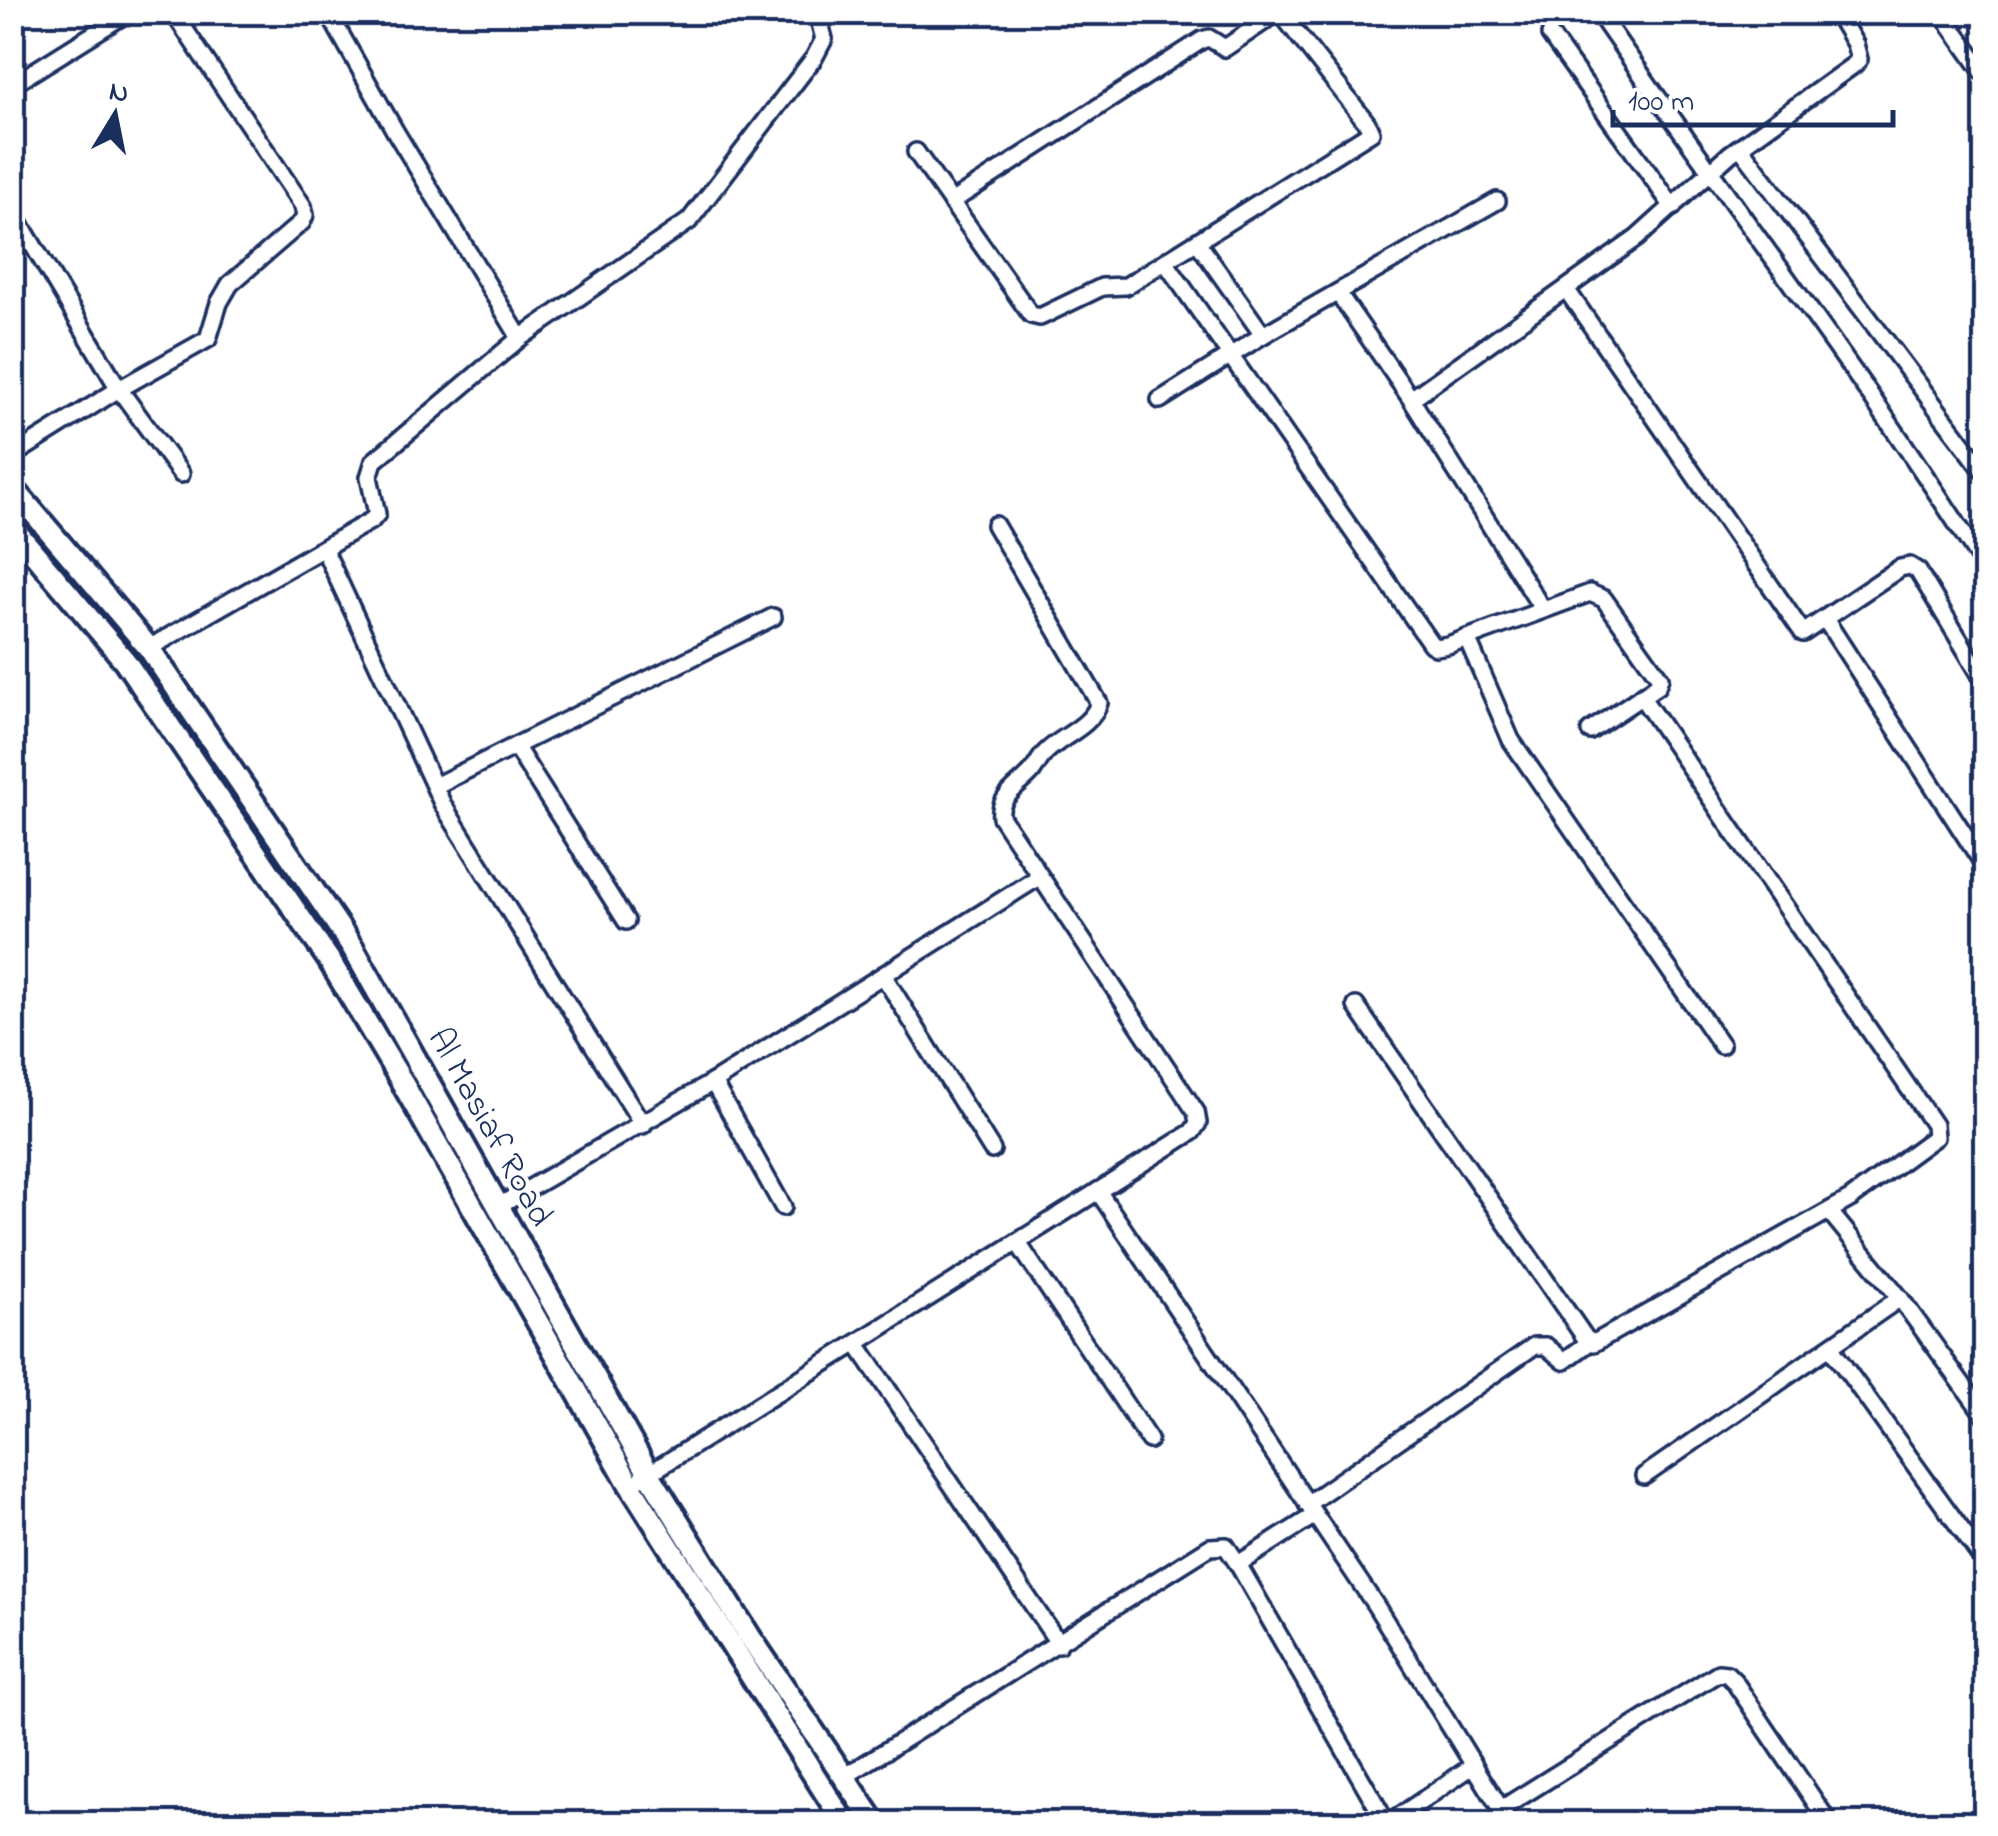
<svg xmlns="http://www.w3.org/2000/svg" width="1998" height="1836" font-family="'Indie Flower',sans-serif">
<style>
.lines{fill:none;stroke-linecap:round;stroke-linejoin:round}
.minor-casing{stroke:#1b2f5e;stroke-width:22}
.tertiary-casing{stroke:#1b2f5e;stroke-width:28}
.minor{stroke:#fff;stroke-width:15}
.tertiary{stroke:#fff;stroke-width:20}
.labels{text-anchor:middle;stroke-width:8;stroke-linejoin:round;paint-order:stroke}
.street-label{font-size:35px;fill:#1b2f5e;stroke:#fff}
</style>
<rect width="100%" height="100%" fill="#fff"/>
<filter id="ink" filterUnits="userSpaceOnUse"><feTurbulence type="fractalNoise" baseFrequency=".01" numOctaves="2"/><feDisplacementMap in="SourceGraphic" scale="20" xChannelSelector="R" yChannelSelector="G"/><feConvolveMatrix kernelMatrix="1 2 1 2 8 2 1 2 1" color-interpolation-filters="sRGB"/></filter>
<g filter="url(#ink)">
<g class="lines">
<defs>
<g id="minor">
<path d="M1598,12C1726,199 1865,377 1986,569"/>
<path d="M1941,12L1986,76"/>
<path d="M1550,35L1673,207"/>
<path d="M12,85L129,12"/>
<path d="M1740,147L1986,474"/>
<path d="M916,152L1031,315L1040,317L1102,287L1126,286L1371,132L1367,123L1280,12"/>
<path d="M951,202L1202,40L1209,38L1225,48L1278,12"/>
<path d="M12,210L119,389L181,474"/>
<path d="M1198,243L1263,335"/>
<path d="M1166,263L1431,644L1436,647L1448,645L1590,593L1604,599L1660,678L1657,686L1590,731"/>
<path d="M1566,289L1803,633L1900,568L1910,566L1918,571L1986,684"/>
<path d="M1338,293L1411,399L1543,610"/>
<path d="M520,338L689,221L814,58L824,39L817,12"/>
<path d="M1411,399L1637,238L1730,154L1855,64L1859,59L1855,44L1836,12"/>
<path d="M1160,400L1263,335L1497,201"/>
<path d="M12,456L119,389L208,339L219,303L230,284L302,222L305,215L303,206L173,12"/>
<path d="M324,549L443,805L643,1125"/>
<path d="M1825,619L1986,868"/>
<path d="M1467,638L1511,740L1721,1045"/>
<path d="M149,648L372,520L377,514L369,477L374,461L520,338L395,131L328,12"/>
<path d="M515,746L626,921"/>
<path d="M435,786L773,617"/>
<path d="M883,975L992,1150"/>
<path d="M1356,1006L1586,1339L1594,1343L1850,1199L1935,1137L1934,1125L1641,696"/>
<path d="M713,1082L783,1207"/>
<path d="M1098,1191L1376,1606L1510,1824"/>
<path d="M499,1206L713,1082L1039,877"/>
<path d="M1829,1211L1900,1298"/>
<path d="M1018,1243L1149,1440"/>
<path d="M857,1344L1059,1644"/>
<path d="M1830,1347L1986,1564"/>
<path d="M1644,1476L1900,1298L1986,1417"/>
<path d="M642,1478L1192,1132L1198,1123L1196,1112L1001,817C998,796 1020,786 1032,772C1037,765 1040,758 1046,752C1063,735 1091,727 1099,703L995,525"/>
<path d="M1307,1504L1534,1346H1546L1564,1361L1590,1342"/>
<path d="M1315,1515L1238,1564L1387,1824"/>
<path d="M844,1777L1210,1547L1226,1546L1238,1564"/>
<path d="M1501,1809L1718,1673L1727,1674L1734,1681L1830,1824"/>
<path d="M1388,1824L1474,1765"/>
</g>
<g id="tertiary">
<path d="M12,487L149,648L353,948L649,1474L750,1637L876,1824"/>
<path d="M12,527L125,661L329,960L399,1077L630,1485L845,1824"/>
</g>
</defs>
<!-- minor casing -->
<use href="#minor" class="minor-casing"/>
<!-- tertiary casing -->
<use href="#tertiary" class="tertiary-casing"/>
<!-- minor -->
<use href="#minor" class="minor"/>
<!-- tertiary -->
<use href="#tertiary" class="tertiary"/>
</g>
</g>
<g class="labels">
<!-- street labels -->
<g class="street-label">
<text transform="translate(492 1126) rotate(61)" y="12">Al Masiaf Road</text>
</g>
</g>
<!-- margin -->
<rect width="1998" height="1836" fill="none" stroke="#fff" stroke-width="50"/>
<rect x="25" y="25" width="1948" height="1786" fill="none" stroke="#1b2f5e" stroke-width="4" filter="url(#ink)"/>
<!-- north arrow -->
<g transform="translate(115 115) rotate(10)" stroke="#ffffff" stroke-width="8" paint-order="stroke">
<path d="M0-8L18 38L0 25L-18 38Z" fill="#1b2f5e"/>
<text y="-15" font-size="28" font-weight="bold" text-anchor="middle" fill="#1b2f5e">N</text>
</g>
<!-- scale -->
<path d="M1613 110v15h280v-15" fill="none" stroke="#1b2f5e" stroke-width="5"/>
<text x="1628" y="110" font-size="30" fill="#1b2f5e" stroke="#ffffff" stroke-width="8" paint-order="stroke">100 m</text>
</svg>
